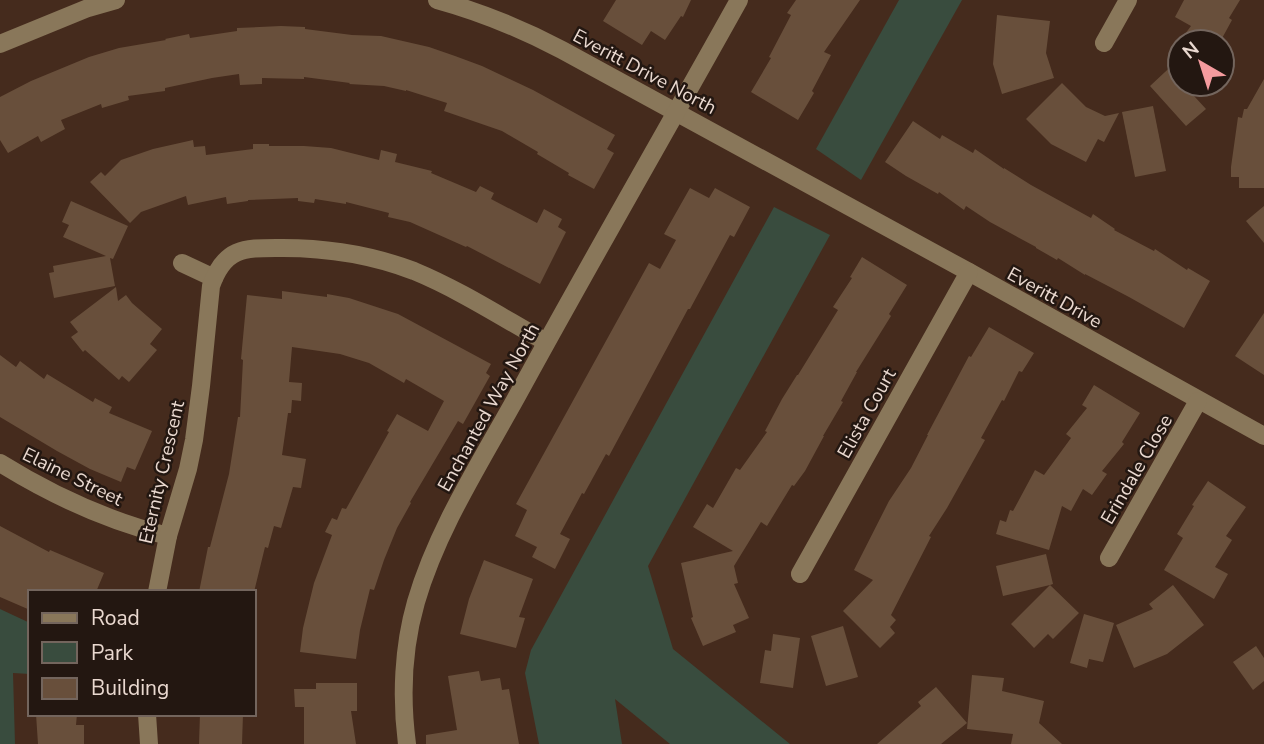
<svg xmlns="http://www.w3.org/2000/svg" width="1264" height="744" font-family="'Nunito Sans',sans-serif">
<style>
.green{fill:#394c3e}
.building{fill:#684f3b}
.lines{fill:none;stroke-linecap:round;stroke-linejoin:round}
.minor{stroke:#89775a;stroke-width:18}
.labels{text-anchor:middle;stroke-width:5;stroke-linejoin:round;paint-order:stroke}
.street-label{font-size:19px;fill:#ead9d0;stroke:#231711}
</style>
<rect width="100%" height="100%" fill="#452b1d"/>
<!-- green -->
<g class="green">
<path d="M899,0H962L861,180L816,149Z"/>
<path d="M774,207L830,235L648,566L673,649L790,744H670L615,699L622,744H539L525,673L531,650Z"/>
<path d="M0,609L30,623V674L13,673L15,744H0Z"/>
</g>
<!-- building -->
<g class="building">
<path d="M616,0H691L683,17L681,16L665,40L651,31L642,45L603,21Z"/>
<path d="M796,0H860L824,52L831,55L812,91L814,93L798,120L751,92L771,58L769,57L791,15L787,13Z"/>
<path d="M1184,0H1240L1229,18L1232,20L1220,42H1179L1191,26L1175,17Z"/>
<path d="M997,15L1050,21L1046,53L1054,78L1002,94L993,64Z"/>
<path d="M281,26L305,27V29L352,35L381,36L429,47L455,56L482,66L533,90L615,135L607,149L614,153L594,189L568,175L569,173L537,154L538,152L502,131L444,111L447,103L406,90V91L384,86L349,84L350,83L304,77V79L262,78V84L240,85L239,74L212,78L165,88V91L128,96L129,100L102,108L101,104L61,120L65,129L41,142L38,136L8,153L0,140V97L31,81L89,57L119,48L166,40L165,39L189,34L190,38L237,31V28Z"/>
<path d="M1180,58V84H1183L1206,109L1186,126L1150,86Z"/>
<path d="M1264,79V188H1239V177H1231V167L1238,117L1242,118L1244,109H1247Z"/>
<path d="M1062,83L1086,107L1105,116L1119,113L1104,142L1098,139L1086,162L1051,144L1026,119Z"/>
<path d="M1153,106L1166,171L1135,177L1122,112Z"/>
<path d="M913,121L940,139L942,135L973,153L975,149L1004,169V168L1031,185L1091,218L1093,214L1115,229L1114,230L1154,251L1155,249L1187,270L1188,268L1210,281L1184,328L1129,297L1085,274V275L1058,258L1057,260L1036,248V247L990,222L966,206L964,210L939,192L938,194L906,176L885,162Z"/>
<path d="M193,140L194,147L205,146L206,155L253,149V144H269V146H304L331,148L379,160L381,150L397,154L395,162L432,171L431,173L476,192L480,186L494,193L491,199L537,223L544,209L562,219L558,227L566,232L540,284L467,246L466,247L410,222L388,217L389,213L346,202V204L315,199L314,203L298,201V198L248,200V201L227,204L226,197L188,205L186,196L141,212L130,223L90,182L101,172L105,176L121,160L153,149Z"/>
<path d="M690,188L709,198L715,188L750,207L734,237L730,235L690,309H688L609,456L606,454L584,494L582,493L560,534L570,539L555,569L532,557L537,547L515,536L527,510L516,504L649,263L660,269L676,240L664,234Z"/>
<path d="M71,201L128,226L113,259L110,258L115,286L54,298L49,273L54,272L53,266L106,256L63,237L69,225L62,222Z"/>
<path d="M1264,206V243L1246,221Z"/>
<path d="M862,257L907,285L889,314L891,316L856,372H857L841,401L843,402L823,436H824L805,471L794,486L792,485L767,526L761,522L734,566L738,583L734,584L749,618L733,625L736,632L703,646L691,618L693,617L681,563L733,551L693,527L707,504L713,508L736,468L740,470L767,432L765,431L782,399L797,375H798L838,310L833,307L852,278L850,277Z"/>
<path d="M116,287L118,301L126,295L132,303L162,329L150,344L157,350L129,382L122,376L119,380L85,350L83,352L71,337L78,332L70,322Z"/>
<path d="M282,291L327,297V294L349,298L398,314L491,364L486,373L490,376L463,424L458,421L410,502L411,503L397,528L384,560L374,590L370,589L360,630L356,659L300,652L303,628L314,583L332,535L325,532L332,518L337,520L342,508L346,509L389,432L387,431L397,414L428,431L444,401L406,379L404,383L369,363L340,354L292,347L289,382L302,383L301,401L292,400L291,413H288L282,455L306,459L301,488L293,487L281,528L274,526L268,548L265,547L254,592H199L208,547H210L229,474L238,417H240L243,360L241,359L247,295L282,299Z"/>
<path d="M1264,313V375L1235,356Z"/>
<path d="M989,327L1034,353L1022,372L1019,371L1004,401L1002,400L981,438L985,440L947,508L929,536L931,537L891,615L896,620L890,627L895,633L880,648L843,611L873,580L854,570L889,501L911,468L928,435H927L969,356L971,357Z"/>
<path d="M0,355L16,367L20,361L44,379L47,374L93,402L95,398L112,407L109,413L152,431L135,470L127,467L121,482L90,469L57,451L0,417Z"/>
<path d="M1094,385L1140,413L1122,442L1124,444L1102,471L1107,474L1092,495L1083,489L1071,511L1062,506L1049,550L996,534L1000,520L1006,522L1010,510L1013,511L1035,470L1044,475L1071,438L1066,434L1087,408L1082,405Z"/>
<path d="M1208,481L1246,507L1226,536L1232,540L1215,567L1228,574L1214,599L1164,570L1183,538L1177,534L1194,506L1192,505Z"/>
<path d="M0,526L49,552L50,550L104,573L96,592H30V610L0,597Z"/>
<path d="M1046,554L1053,584L1050,585L1079,613L1053,639L1048,634L1034,648L1011,624L1050,585L1003,596L996,566Z"/>
<path d="M484,560L533,579L519,617L525,618L516,648L460,634L469,599Z"/>
<path d="M1173,585L1204,625L1167,654L1134,668L1116,625L1153,609L1149,604Z"/>
<path d="M1084,614L1114,623L1103,662L1089,659L1087,668L1070,663Z"/>
<path d="M843,626L858,677L826,686L811,636Z"/>
<path d="M773,634L800,638L793,688L760,683L765,650L771,651Z"/>
<path d="M1256,646L1264,658V681L1253,690L1233,662Z"/>
<path d="M479,671L481,681L500,678L502,690L509,689L519,744H426V735L457,730L448,676Z"/>
<path d="M972,675L1004,678L1002,691L1044,701L1039,723L1062,744H1011L1013,734L967,729Z"/>
<path d="M316,683H357V711H351L356,744H304V707H295L294,689H316Z"/>
<path d="M936,687L967,723L941,744H877L921,706L918,702Z"/>
<path d="M36,714H77L76,725H84V744H38Z"/>
<path d="M200,714H243L242,744H199Z"/>
</g>
<g class="lines">
<!-- minor -->
<g class="minor">
<path d="M437,0C481,12 522,29 562,50L969,272L1264,436"/>
<path d="M1104,43L1128,0"/>
<path d="M0,44L88,8L116,0"/>
<path d="M182,263L214,278"/>
<path d="M0,463C53,496 108,521 168,536"/>
<path d="M1109,558L1198,401"/>
<path d="M800,574L969,272"/>
<path d="M157,592L168,536L188,469L194,440L201,386L211,286C225,246 245,248 283,248C328,248 372,255 414,271C460,290 503,318 546,342"/>
<path d="M147,714L149,744"/>
<path d="M407,744C401,698 403,647 416,602C437,530 480,463 516,398C589,264 665,133 739,0"/>
</g>
</g>
<g class="labels">
<!-- street labels -->
<g class="street-label">
<text transform="translate(645 71) rotate(28)" y="7">Everitt Drive North</text>
<text transform="translate(1055 297) rotate(29)" y="7">Everitt Drive</text>
<text transform="translate(488 407) rotate(-61)" y="7">Enchanted Way North</text>
<text transform="translate(866 413) rotate(-61)" y="7">Elista Court</text>
<text transform="translate(1136 469) rotate(-60)" y="7">Erindale Close</text>
<text transform="translate(161 472) rotate(-77)" y="7">Eternity Crescent</text>
<text transform="translate(73 476) rotate(26)" y="7">Elaine Street</text>
</g>
</g>
<!-- legend -->
<rect x="28" y="590" width="228" height="126" fill="#231711" stroke="#73655d" stroke-width="2"/>
<rect x="42" y="613" width="35" height="10" fill="#89775a" stroke="#73655d" stroke-width="2"/>
<text x="91" y="625" font-size="21" fill="#ead9d0">Road</text>
<rect x="42" y="642" width="35" height="21" fill="#394c3e" stroke="#73655d" stroke-width="2"/>
<text x="91" y="660" font-size="21" fill="#ead9d0">Park</text>
<rect x="42" y="678" width="35" height="21" fill="#684f3b" stroke="#73655d" stroke-width="2"/>
<text x="91" y="695" font-size="21" fill="#ead9d0">Building</text>
<!-- north arrow -->
<g transform="translate(1201 63) rotate(321)"><circle r="33" fill="#231711" stroke="#73655d" stroke-width="2"/>
<path d="M0-5L12 26L0 18L-12 26Z" fill="#f59b9e"/>
<text y="-10" font-size="19" font-weight="bold" text-anchor="middle" fill="#ead9d0">N</text>
</g>
</svg>
